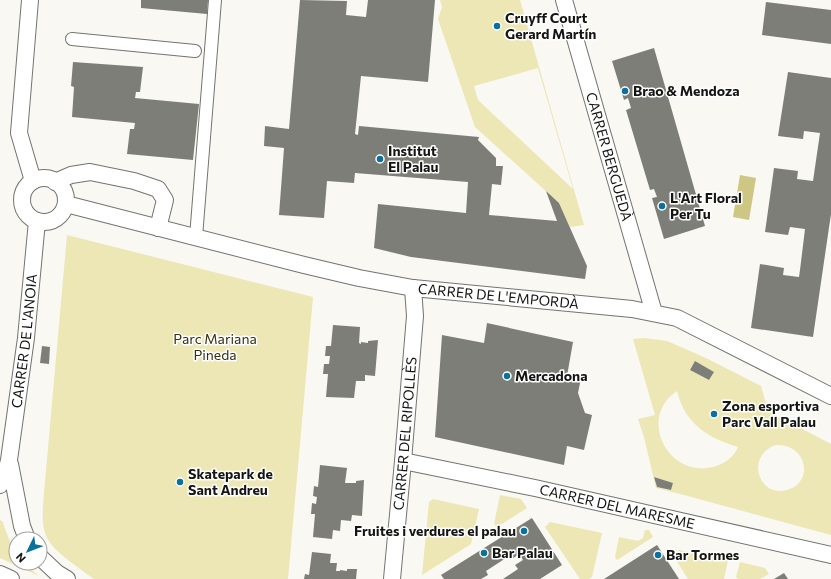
<svg xmlns="http://www.w3.org/2000/svg" width="831" height="579" font-family="Commissioner,sans-serif">
<style>
.green{fill:#ece7b4;fill-rule:evenodd}
.water{fill:#cec784}
.building{fill:#7e7e79}
.lines{fill:none;stroke-linecap:round;stroke-linejoin:round}
.pedestrian-casing{stroke:#73736f;stroke-width:14}
.minor-casing{stroke:#73736f;stroke-width:18}
.pedestrian{stroke:#fff;stroke-width:12}
.minor{stroke:#fff;stroke-width:16}
.poi-dot{fill:#0a719d;stroke:#fff;stroke-width:1.5}
.labels{text-anchor:middle;stroke-width:3;stroke-linejoin:round;paint-order:stroke}
.poi-label{font-size:14px;font-weight:bold;fill:#151513;stroke:#fff;text-anchor:start}
.street-label{font-size:14px;fill:#151513;stroke:#fff}
.park-label{font-size:14px;fill:#332f11;stroke:#fff}
</style>
<rect width="100%" height="100%" fill="#f9f8f3"/>
<!-- green -->
<g class="green">
<path d="M440,0H520L584,225L570,227L559,203L475,127L438,19L442,7ZM538,68L573,189L478,100L474,86Z"/>
<path d="M67,235L313,297L288,579H94C83,571 55,552 49,541C40,528 43,508 44,493Z"/>
<path d="M644,338L667,341L706,358L761,386L768,411L831,444V535L684,495L656,488L644,437L638,419L655,415L633,339ZM695,361L714,372L709,380L690,370ZM677,391C685,424 708,438 738,447C735,455 727,462 719,465C671,484 635,419 677,391ZM776,445C808,444 814,483 787,490C758,498 745,455 776,445ZM654,477L673,483L671,490L657,487Z"/>
<path d="M500,495L521,499L527,508L497,527L494,524Z"/>
<path d="M433,499L479,509L471,544L422,575L429,502Z"/>
<path d="M0,520L3,522C6,536 16,549 16,563H24L39,576L0,558Z"/>
<path d="M550,522L602,533L592,577L589,579H580L545,527Z"/>
<path d="M645,530H649L653,537L617,560L615,557L619,537L638,541L643,538Z"/>
<path d="M679,550L728,560L724,579H688L673,555Z"/>
<path d="M740,562L765,568L769,574L760,579H738L736,577Z"/>
</g>
<!-- water -->
<path class="water" d="M740,175L756,178L749,220L733,217Z"/>
<!-- building -->
<g class="building">
<path d="M141,0H208L207,14L141,8Z"/>
<path d="M300,0L347,1L346,15L366,17L368,0H435L428,82L361,76L355,134L358,135L359,126L479,137L478,140L496,158V166H503L501,185L492,184L489,215L557,221L546,191L559,203L587,266L585,279L411,257L374,248L378,204L466,213L468,182L355,173L354,183L327,181L324,218L279,215L284,148L264,146L265,126L289,129Z"/>
<path d="M766,2L831,10V44L762,35Z"/>
<path d="M654,48L705,226L664,239L652,198L657,197L654,189L650,190L626,110L631,108L628,98L624,100L612,61Z"/>
<path d="M73,62L143,67L140,92H136L135,98L199,104L193,160L127,154L130,129H134L135,123L72,117L74,87L71,86Z"/>
<path d="M788,72L831,78V214L813,337L751,328L760,264L784,268L783,275L799,277L800,270L805,229L790,227L788,235L765,232L774,168L798,171L797,179L813,181L820,133L804,131L803,139L778,136Z"/>
<path d="M487,323L573,342L567,376L581,378L578,393L585,413L592,415L584,450L567,446L564,465L435,437L442,335L484,343Z"/>
<path d="M333,325L360,327L359,343L361,344V342L368,343V341L378,340L375,376L365,375V381H356L354,398L326,397L328,374H323L324,364H329L330,356H325L326,346H331Z"/>
<path d="M42,346L50,347L49,364L40,363Z"/>
<path d="M695,361L714,372L709,380L690,370Z"/>
<path d="M320,465L347,468L345,483H356V481L364,480L362,516L352,515L351,521L341,520L340,531L333,530L332,539L313,537L315,514H311L312,503L316,504L317,497L313,496L314,486L318,487Z"/>
<path d="M654,477L673,483L671,490L657,487Z"/>
<path d="M532,518L562,565L540,579H503L518,569L515,565L523,560L519,554L512,559L509,556L486,571L488,575L481,579H444L441,575Z"/>
<path d="M657,545L679,579H604Z"/>
<path d="M312,552L331,554L330,563H337L336,571H340V570L347,571V569H357L356,579H304L305,574L309,575Z"/>
<path d="M784,573L788,579H774Z"/>
</g>
<g class="lines">
<defs>
<g id="pedestrian">
<path d="M72,39L195,51"/>
<path d="M196,237L215,0"/>
</g>
<g id="minor">
<path d="M30,0L19,133L33,181"/>
<path id="s1" d="M564,0L654,313"/>
<circle cx="44" cy="200" r="22"/>
<path d="M55,182L71,175L90,172L134,181L158,189L165,200L158,228"/>
<path id="s2" d="M66,204L304,265L359,278L413,288L632,309L677,318L831,396"/>
<path id="s3" d="M403,461L535,488L831,555"/>
<path d="M10,464L22,526L27,539"/>
<path id="s4" d="M0,485L5,477L9,460L26,338L37,221"/>
<path d="M40,557L57,573L67,579"/>
<path d="M0,574L11,579"/>
<path id="s5" d="M392,579L403,461L415,316L413,288"/>
</g>
</defs>
<!-- pedestrian casing -->
<use href="#pedestrian" class="pedestrian-casing"/>
<!-- minor casing -->
<use href="#minor" class="minor-casing"/>
<!-- pedestrian -->
<use href="#pedestrian" class="pedestrian"/>
<!-- minor -->
<use href="#minor" class="minor"/>
</g>
<!-- markers -->
<g class="poi-dot">
<circle cx="497" cy="26" r="4"/>
<circle cx="625" cy="91" r="4"/>
<circle cx="380" cy="159" r="4"/>
<circle cx="662" cy="206" r="4"/>
<circle cx="507" cy="376" r="4"/>
<circle cx="714" cy="414" r="4"/>
<circle cx="180" cy="482" r="4"/>
<circle cx="524" cy="531" r="4"/>
<circle cx="484" cy="553" r="4"/>
<circle cx="658" cy="555" r="4"/>
</g>
<g class="labels">
<!-- poi labels -->
<g class="poi-label">
<text x="505" y="23">Cruyff Court<tspan x="505" dy="16">Gerard Martín</tspan></text>
<text x="633" y="96">Brao &amp; Mendoza</text>
<text x="388" y="156">Institut<tspan x="388" dy="16">El Palau</tspan></text>
<text x="670" y="203">L'Art Floral<tspan x="670" dy="16">Per Tu</tspan></text>
<text x="515" y="381">Mercadona</text>
<text x="722" y="411">Zona esportiva<tspan x="722" dy="16">Parc Vall Palau</tspan></text>
<text x="188" y="479">Skatepark de<tspan x="188" dy="16">Sant Andreu</tspan></text>
<text x="516" y="536" text-anchor="end">Fruites i verdures el palau</text>
<text x="492" y="558">Bar Palau</text>
<text x="666" y="560">Bar Tormes</text>
</g>
<!-- street labels -->
<g class="street-label">
<text dy="5" stroke="none"><textPath href="#s1" startOffset="163">CARRER BERGUEDÀ</textPath></text>
<text dy="5" stroke="none"><textPath href="#s2" startOffset="443">CARRER DE L'EMPORDÀ</textPath></text>
<text dy="5" stroke="none"><textPath href="#s4" startOffset="147">CARRER DE L'ANOIA</textPath></text>
<text dy="5" stroke="none"><textPath href="#s5" startOffset="146">CARRER DEL RIPOLLÈS</textPath></text>
<text dy="5" stroke="none"><textPath href="#s3" startOffset="219">CARRER DEL MARESME</textPath></text>
</g>
<!-- park labels -->
<g class="park-label">
<text x="215" y="344">Parc Mariana<tspan x="215" dy="16">Pineda</tspan></text>
</g>
</g>
<!-- north arrow -->
<g transform="translate(28 551) rotate(227)"><circle r="19" fill="#ffffff" stroke="#a1a1a1"/>
<path d="M0-3L7 15L0 10L-7 15Z" fill="#0a719d"/>
<text y="-6" font-size="11" font-weight="bold" text-anchor="middle" fill="#151513">N</text>
</g>
</svg>
